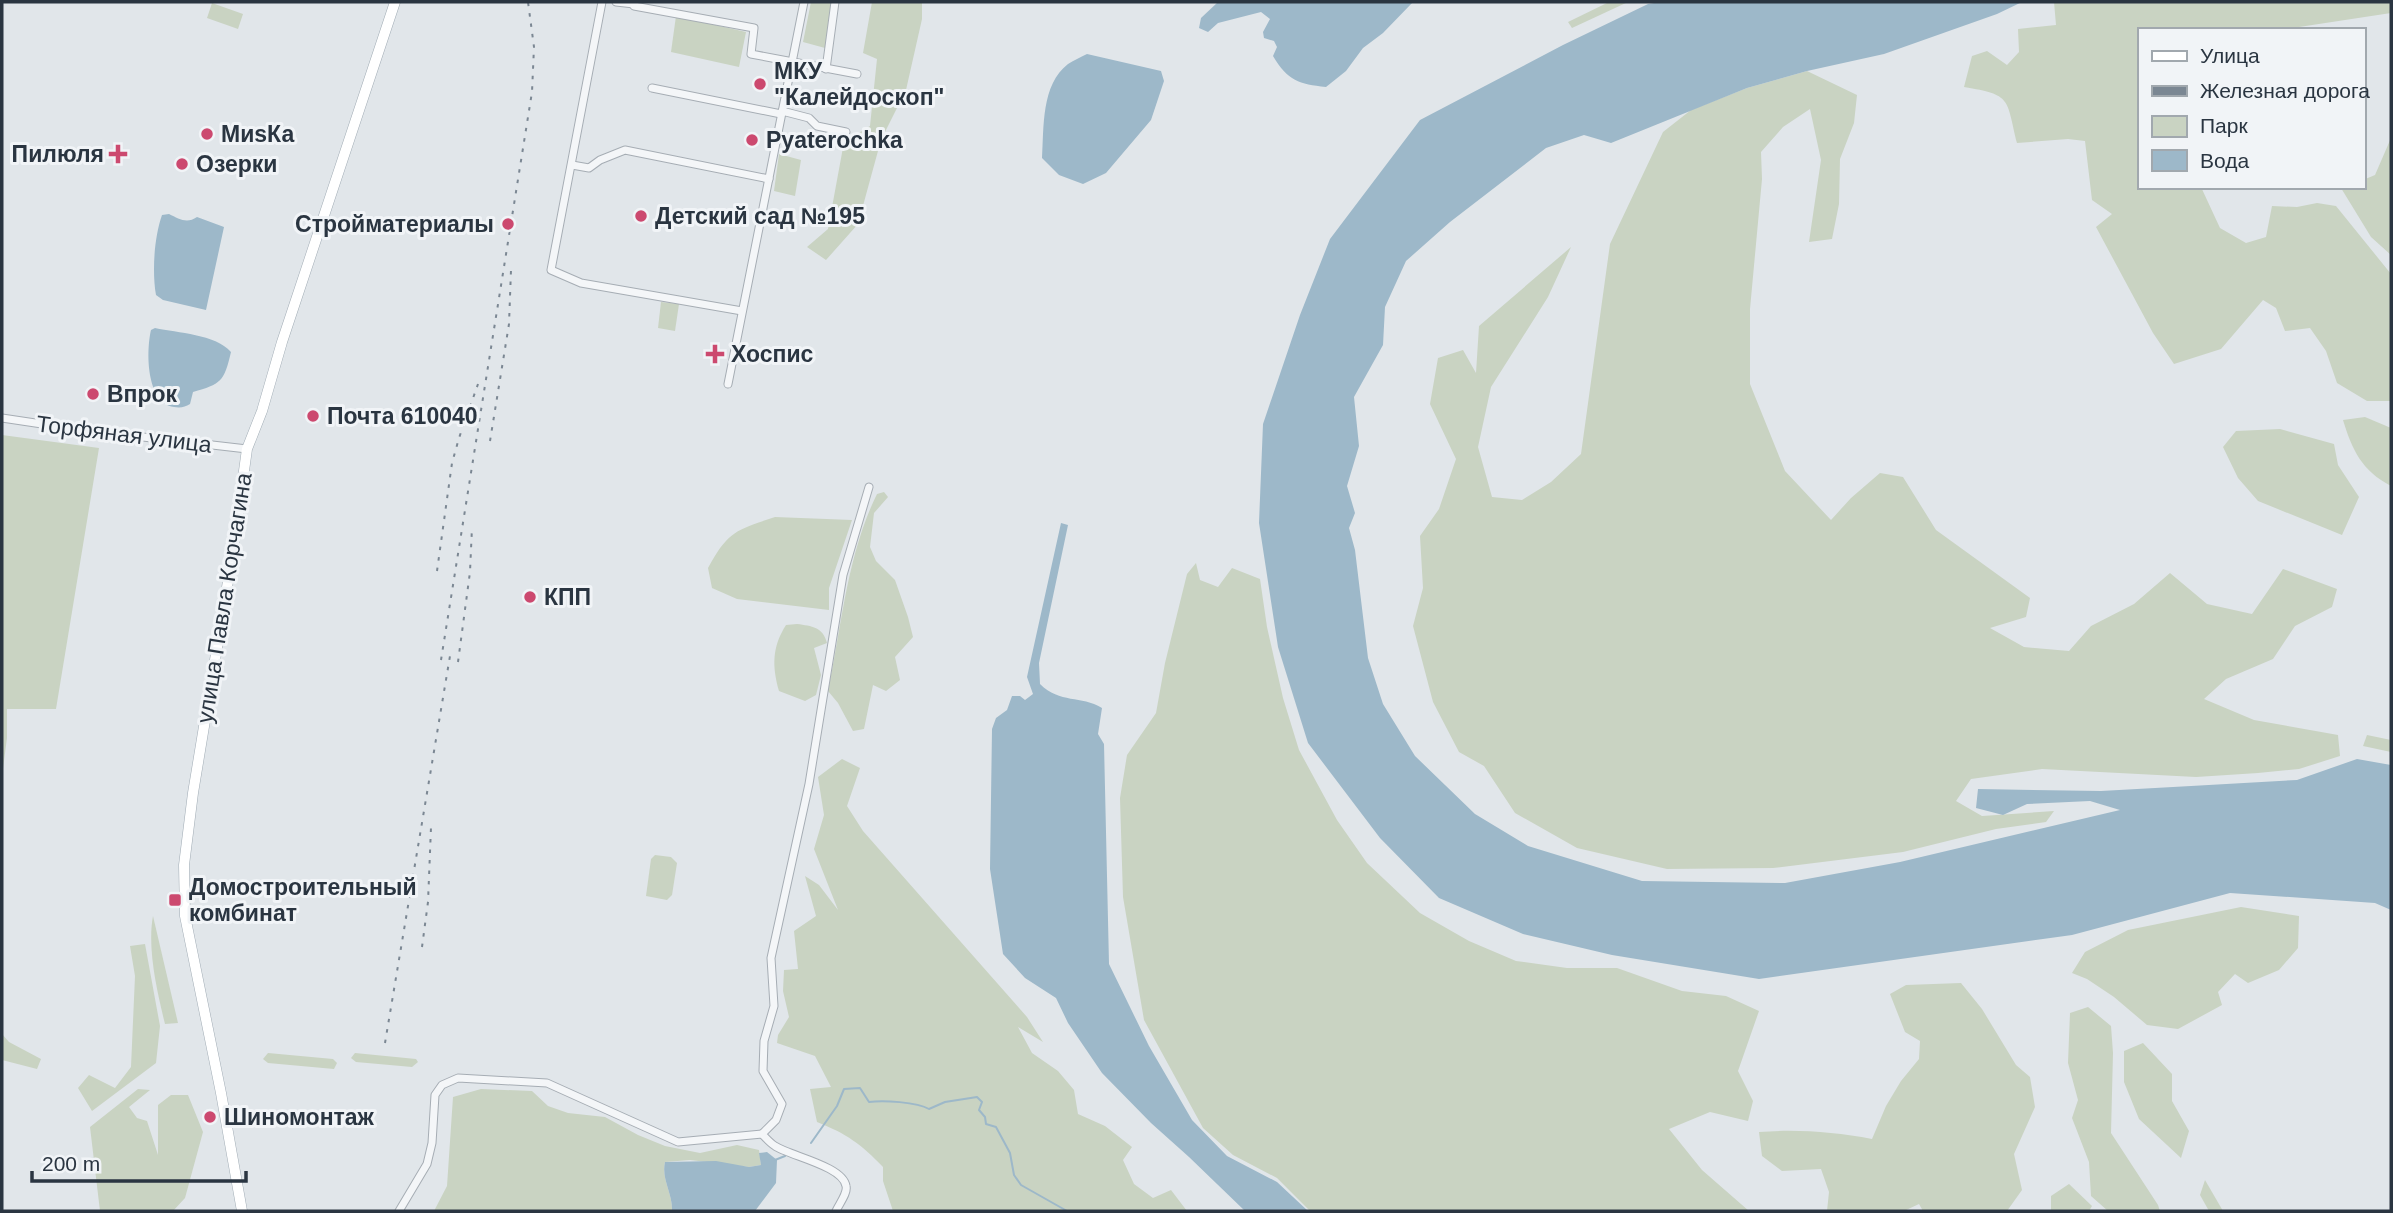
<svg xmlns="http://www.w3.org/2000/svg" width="2393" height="1213" font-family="Helvetica,sans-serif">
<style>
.green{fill:#c9d3c2}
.water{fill:#9db8c9}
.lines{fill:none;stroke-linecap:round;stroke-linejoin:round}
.stream{stroke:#9db8c9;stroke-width:2}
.minor-casing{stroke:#a6adb4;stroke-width:9}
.major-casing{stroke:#a1acb5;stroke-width:11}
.minor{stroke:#f4f6f8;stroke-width:7}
.major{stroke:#fff;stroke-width:10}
.rail{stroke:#7b8793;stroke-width:2;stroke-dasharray:3.5 7;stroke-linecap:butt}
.poi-dot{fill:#cc496f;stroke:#f1f4f7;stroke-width:2.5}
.labels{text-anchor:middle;stroke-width:6;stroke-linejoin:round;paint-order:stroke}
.poi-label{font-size:23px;font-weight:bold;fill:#2a3541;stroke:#f1f4f7;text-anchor:start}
.street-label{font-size:23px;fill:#2a3541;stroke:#f1f4f7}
</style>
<rect width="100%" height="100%" fill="#e1e6ea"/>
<!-- green -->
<g class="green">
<path d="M811,2H832L825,48L803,42Z"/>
<path d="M872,2H922V19L906,90L881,140L858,224L826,260L807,247L828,229L844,142L870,126L877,59L863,53Z"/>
<path d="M1609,2H1628L1572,28L1568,22Z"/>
<path d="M2054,2H2391V13L2280,30H2139V187H2201L2220,228L2246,243L2266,237L2272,206L2297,207L2317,203L2336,206L2391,274V401H2367L2337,383L2326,351L2310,328L2285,331L2276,308L2263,300L2221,349L2174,364L2153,333L2096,227L2112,214L2092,200L2085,141L2068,139L2017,143C2006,98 2012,95 1964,87L1972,56L1987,51L2007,65L2019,52L2018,29L2056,25Z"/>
<path d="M212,3L243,14L238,29L207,18Z"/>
<path d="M676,16L746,32L739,67L671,52Z"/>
<path d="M1807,71L1857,95L1854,123L1840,159L1839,204L1832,239L1809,242L1821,160L1810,109L1783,127L1761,152L1762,179L1750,309V384L1785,471L1831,520L1851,498L1880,473L1903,477L1936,530L2030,598L2026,617L1990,628L2024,647L2069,651L2091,626L2134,604L2170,573L2207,604L2252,614L2283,569L2337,589L2332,607L2295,626L2273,659L2226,679L2204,699L2254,720L2338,735L2340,756L2299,769L2258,773L2196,777L2042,769L1971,779L1956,801L1982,816L2054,811L2046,822L1996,829L1903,852L1773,868L1667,869L1577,848L1515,813L1484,766L1459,752L1433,702L1413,626L1423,588L1420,536L1439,509L1456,459L1430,404L1438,358L1463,350L1476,373L1479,326L1571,247L1548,297L1491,387L1478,447L1492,497L1522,500L1551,482L1581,454L1610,244L1663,132L1691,110L1747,88Z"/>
<path d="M2391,138V255L2371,237L2341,188L2363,187V180L2375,175Z"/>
<path d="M779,154L801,160L795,196L774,191Z"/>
<path d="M661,302L679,304L675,331L658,328Z"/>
<path d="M2365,417L2391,428V486C2362,471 2352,450 2343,420Z"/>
<path d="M2280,429L2334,444L2338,465L2359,497L2342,535L2258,501L2238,478L2223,447L2236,431Z"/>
<path d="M2,435L99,448L56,709H7V738L2,776Z"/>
<path d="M884,492L888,497L874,513L870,547L876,561L895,580L908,617L913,637L895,657L900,680L886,691L873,685L864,729L853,731L838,703L828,691C842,624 847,555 877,494Z"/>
<path d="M775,517L852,520L829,588V610L737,599L712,588L708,568C728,531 736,530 775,517Z"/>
<path d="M1196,563L1200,580L1218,587L1232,568L1260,579L1267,627L1283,698L1299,750L1337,820L1367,863L1420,913L1469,941L1516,961L1567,968H1617L1682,991L1726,996L1759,1011L1738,1071L1753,1101L1748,1121L1710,1112L1669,1129L1702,1170L1749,1211H1310L1277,1178L1233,1155L1203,1128L1144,1020L1123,897L1120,798L1127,755L1156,713L1165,663L1187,574Z"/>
<path d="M797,624C812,626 823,627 827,643L814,648L821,675L816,695L805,701L779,691C772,666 772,647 786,625Z"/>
<path d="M2367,735L2391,740V752L2363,746Z"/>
<path d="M842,759L860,768L847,806L863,831L1027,1017L1043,1042L1018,1027L1032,1053L1058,1071L1074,1090L1078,1114L1105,1126L1132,1147L1123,1160L1134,1184L1153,1198L1171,1190L1187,1211H893L883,1181V1167C861,1144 847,1134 817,1122L810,1089L831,1087L815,1056L777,1043L778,1035L789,1017L783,991L784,970L798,969L794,931L816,916L805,876L819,885L838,910L814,849L824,815L818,777Z"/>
<path d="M655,855L671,857L677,863L672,895L667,900L646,896L651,859Z"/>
<path d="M2241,907L2299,916L2298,948L2279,970L2248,983L2235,974L2218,992L2222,1005L2178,1029L2147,1025L2114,997L2087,979L2072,973L2085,952L2128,930Z"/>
<path d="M153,916L178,1023L165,1024C157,992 147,948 153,916Z"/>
<path d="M145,944L160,1026L156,1063L92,1111L78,1088L89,1075L115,1088L131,1067L135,976L130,946Z"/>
<path d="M1961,983L1982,1009L2016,1065L2030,1077L2035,1107L2014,1154L2022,1190L2007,1211H1923L1919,1204L1904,1211H1827L1829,1192L1821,1169L1782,1171L1762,1156L1759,1132C1797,1129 1835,1132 1872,1139L1886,1106L1901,1081L1919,1059L1920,1041L1905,1032L1890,994L1906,985Z"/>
<path d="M2088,1007L2111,1026L2113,1053L2111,1133L2158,1205L2160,1211H2108L2091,1196L2089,1162L2072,1118L2078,1100L2068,1063L2070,1013Z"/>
<path d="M2,1034L9,1042L41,1059L37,1069L2,1060Z"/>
<path d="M2143,1043L2172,1074V1101L2189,1131L2181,1158L2139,1119L2124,1082V1051Z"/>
<path d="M268,1053L333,1059L337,1063L334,1069L268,1063L263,1059Z"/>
<path d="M355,1053L416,1059L418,1062L412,1067L356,1062L351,1058Z"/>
<path d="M138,1089L150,1090L129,1107L137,1118L147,1121L158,1155V1105L171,1095H188L203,1132L185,1198L173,1211H100L90,1127Z"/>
<path d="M481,1089L532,1091L548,1106L568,1113L605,1117L638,1135L665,1146L700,1153L737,1145L759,1150L761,1165L749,1167L690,1160L665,1162C661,1179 673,1194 672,1211H434L447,1186L453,1097Z"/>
<path d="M2205,1180L2223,1211H2209L2200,1195Z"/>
<path d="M2069,1184L2092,1206L2089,1211H2051V1196Z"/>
</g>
<!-- water -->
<g class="water">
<path d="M1218,2H1413L1383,33L1363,48L1346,71L1326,87C1299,84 1288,81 1273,56L1277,47L1274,41L1264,38L1263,32L1270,19L1261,12L1218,23L1208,32L1199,28L1201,18Z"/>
<path d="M1660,2H2022L1997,14L1884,54L1807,71L1747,88L1611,143L1584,135L1546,148L1450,222L1406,261L1385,307L1383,345L1354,397L1359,446L1347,486L1355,513L1349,528L1355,550L1368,658L1383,704L1415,756L1475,814L1528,846L1642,881L1785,883L1900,862L2120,810L2090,801L2027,804L2003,815L1976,808L1978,789L2101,791L2191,786L2297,780L2357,759L2391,765V910L2375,903L2230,893L2072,935L1759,979L1612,955L1523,934L1439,898L1380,838L1308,743L1278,647L1259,523L1263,424L1300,315L1330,239L1420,120L1563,45L1648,4Z"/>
<path d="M1087,54L1161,71L1164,81L1151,120L1106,173L1083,184L1059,175L1042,158C1044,127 1041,85 1068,64C1074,60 1081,57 1087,54Z"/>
<path d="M169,214C179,219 187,224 197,217L224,227L206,310L163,300L156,295C152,272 154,238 162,215Z"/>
<path d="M155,328C178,333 215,334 231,352C224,382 221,384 193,392L190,404C185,407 181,408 174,407C146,403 146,351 151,330Z"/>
<path d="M1061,523L1068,525L1039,663L1040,684C1060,704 1081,695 1102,708L1098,734L1104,744L1109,964L1149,1046L1192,1120L1227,1156L1277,1182L1308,1211H1245L1189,1157L1151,1123L1102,1073L1068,1023L1056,998L1025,978L1003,954L990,869L992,729L996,718L1007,710L1012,696H1020L1025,700L1033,694L1027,677Z"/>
<path d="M767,1152L777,1160L776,1183L755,1211H672C673,1194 661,1179 665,1162L716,1161L749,1167L761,1165L759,1153Z"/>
</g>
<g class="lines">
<!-- stream -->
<g class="stream">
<path d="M811,1143L837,1106L844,1089L860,1088L869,1102C883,1100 917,1102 929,1109L945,1102L977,1097L982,1102L979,1110L985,1117L986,1124L996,1127L1010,1153L1014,1175L1021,1185L1067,1211"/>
<path d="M775,1160L785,1156"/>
</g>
<defs>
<g id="minor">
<path d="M602,2L551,270L581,283L742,311"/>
<path d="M616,2L634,4"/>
<path d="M634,6L754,28L751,54L857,74"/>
<path d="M826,69L835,2"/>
<path d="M652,88L781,114"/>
<path d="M782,111L809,118L817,126L846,132"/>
<path d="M572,165L589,168L600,160L625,150L769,179"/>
<path d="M728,384L804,2"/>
<path d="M2,418L82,430L247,449"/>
<path d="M399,1211L427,1164L432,1143L435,1095L442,1085L458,1078L547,1083L678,1142L762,1134"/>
<path d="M836,1211C839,1204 848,1193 846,1186C843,1166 790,1156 775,1146C770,1143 766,1138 762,1134L776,1120L782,1104L763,1071L764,1041L774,1006L771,958L809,784L843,575L869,487"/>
</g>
<path id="major" d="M242,1211L221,1093L185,916L184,865L193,793L233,551L247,449L262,411L282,342L395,2"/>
</defs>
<!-- minor casing -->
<use href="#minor" class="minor-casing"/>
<!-- major casing -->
<use href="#major" class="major-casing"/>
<!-- minor -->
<use href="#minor" class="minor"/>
<!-- major -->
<use href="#major" class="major"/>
<!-- rail -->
<g class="rail">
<path d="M490,441L509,324L511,270"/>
<path d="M437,571L452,463L459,438L478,384"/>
<path d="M441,660L532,92L534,47L528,2"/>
<path d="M458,662L470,572L472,527"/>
<path d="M422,947L428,902L431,827"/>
<path d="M385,1043L451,650"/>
</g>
</g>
<!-- markers -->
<g class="poi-dot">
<circle cx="760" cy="84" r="7"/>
<circle cx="207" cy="134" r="7"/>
<circle cx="752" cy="140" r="7"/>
<path d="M114.5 143.5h7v7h7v7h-7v7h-7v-7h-7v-7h7z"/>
<circle cx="182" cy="164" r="7"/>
<circle cx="641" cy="216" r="7"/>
<circle cx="508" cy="224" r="7"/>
<path d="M711.5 343.5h7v7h7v7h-7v7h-7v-7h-7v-7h7z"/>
<circle cx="93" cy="394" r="7"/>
<circle cx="313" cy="416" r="7"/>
<circle cx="530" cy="597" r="7"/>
<rect x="168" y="893" width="14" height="14" rx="3.5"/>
<circle cx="210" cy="1117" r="7"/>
</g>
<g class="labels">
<!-- poi labels -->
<g class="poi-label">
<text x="774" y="79">МКУ<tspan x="774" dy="26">"Калейдоскоп"</tspan></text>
<text x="221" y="142">МиsКа</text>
<text x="766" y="148">Pyaterochka</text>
<text x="104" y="162" text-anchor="end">Пилюля</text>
<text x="196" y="172">Озерки</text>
<text x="655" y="224">Детский сад №195</text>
<text x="494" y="232" text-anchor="end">Стройматериалы</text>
<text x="731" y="362">Хоспис</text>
<text x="107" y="402">Впрок</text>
<text x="327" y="424">Почта 610040</text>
<text x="544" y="605">КПП</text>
<text x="189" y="895">Домостроительный<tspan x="189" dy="26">комбинат</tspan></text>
<text x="224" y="1125">Шиномонтаж</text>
</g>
<!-- street labels -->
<g class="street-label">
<text transform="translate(124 434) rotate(7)" y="8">Торфяная улица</text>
<text transform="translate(224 598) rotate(-81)" y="8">улица Павла Корчагина</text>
</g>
</g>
<!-- border -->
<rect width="2393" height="1213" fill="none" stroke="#2a3541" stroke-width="7"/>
<!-- legend -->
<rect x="2138" y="28" width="228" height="161" fill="#f1f4f7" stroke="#a1a8ae" stroke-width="2"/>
<rect x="2152" y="51" width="35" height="10" fill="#ffffff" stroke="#a1a8ae" stroke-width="2"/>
<text x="2200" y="63" font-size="21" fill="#2a3541">Улица</text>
<rect x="2152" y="86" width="35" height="10" fill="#7b8793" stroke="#a1a8ae" stroke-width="2"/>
<text x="2200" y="98" font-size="21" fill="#2a3541">Железная дорога</text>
<rect x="2152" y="116" width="35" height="21" fill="#c9d3c2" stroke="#a1a8ae" stroke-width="2"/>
<text x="2200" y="133" font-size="21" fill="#2a3541">Парк</text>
<rect x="2152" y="150" width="35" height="21" fill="#9db8c9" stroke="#a1a8ae" stroke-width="2"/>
<text x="2200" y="168" font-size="21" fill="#2a3541">Вода</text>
<!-- scale -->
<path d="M32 1171v10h214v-10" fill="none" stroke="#2a3541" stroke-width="3.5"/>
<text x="42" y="1171" font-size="21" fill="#2a3541" stroke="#f1f4f7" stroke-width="5" paint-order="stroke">200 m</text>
</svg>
